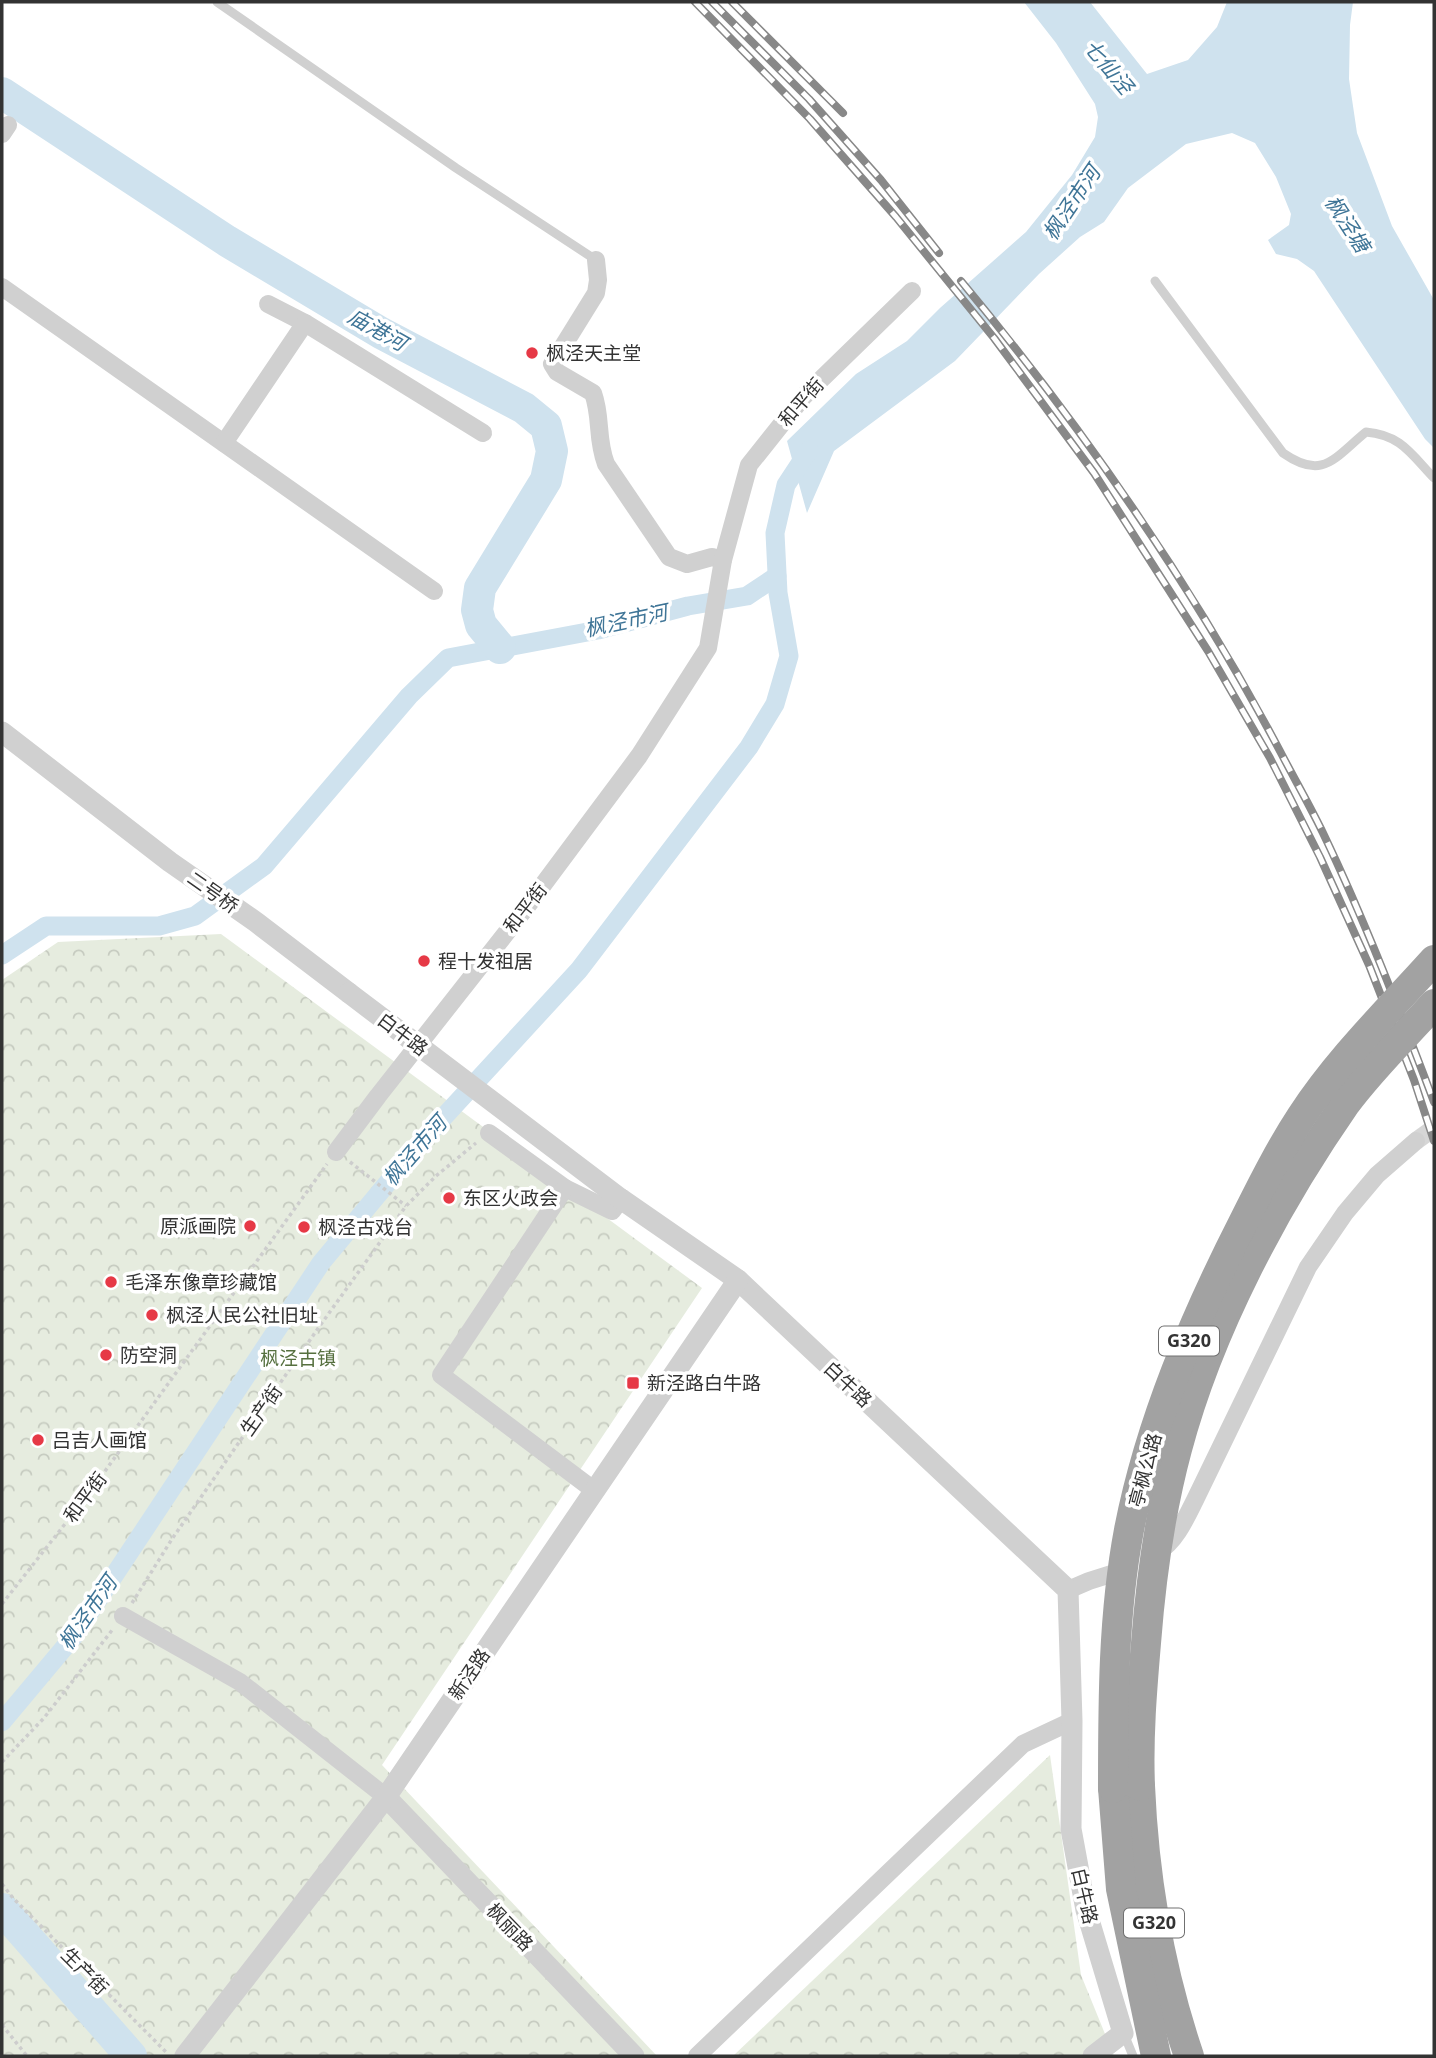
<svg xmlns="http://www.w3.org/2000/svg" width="1436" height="2058" font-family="'Noto Sans','Noto Sans SC',sans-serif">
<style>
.park{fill:url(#park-crowns)}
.water{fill:#cfe2ee}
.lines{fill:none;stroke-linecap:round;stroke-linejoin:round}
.canal{stroke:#cfe2ee;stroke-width:19}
.river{stroke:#cfe2ee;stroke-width:32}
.minor-tunnel{stroke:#d6d6d6;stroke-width:18;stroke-dasharray:18 9;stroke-linecap:butt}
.path{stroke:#cdcdcd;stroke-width:3.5;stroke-dasharray:3.5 3.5;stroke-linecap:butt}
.service{stroke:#d0d0d0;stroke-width:9}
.minor{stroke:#d0d0d0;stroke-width:18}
.tertiary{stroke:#d0d0d0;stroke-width:21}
.trunk{stroke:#a2a2a2;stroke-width:30}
.rail-casing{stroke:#888;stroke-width:8}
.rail{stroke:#fff;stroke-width:5;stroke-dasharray:16;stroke-linecap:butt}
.tertiary-bridge{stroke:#d0d0d0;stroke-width:21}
.trunk-bridge{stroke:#a2a2a2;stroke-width:30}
.poi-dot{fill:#e63946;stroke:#fff;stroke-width:2.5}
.labels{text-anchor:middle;stroke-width:7;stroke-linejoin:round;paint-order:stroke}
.shield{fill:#fff;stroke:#707070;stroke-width:2}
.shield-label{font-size:18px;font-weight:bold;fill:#333}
.poi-label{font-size:19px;fill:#333;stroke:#fff;text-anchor:start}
.street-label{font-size:19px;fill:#333;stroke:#fff}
.park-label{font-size:19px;fill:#56703f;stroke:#fff}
.water-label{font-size:21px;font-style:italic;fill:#3f7597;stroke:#fff}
</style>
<defs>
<pattern id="park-crowns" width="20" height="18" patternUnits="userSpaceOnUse" patternTransform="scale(1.75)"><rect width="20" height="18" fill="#e6ecdf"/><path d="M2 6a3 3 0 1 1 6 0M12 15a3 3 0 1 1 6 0" fill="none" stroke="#c6cbc0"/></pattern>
</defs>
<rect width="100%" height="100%" fill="#fff"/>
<!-- park -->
<g class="park">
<path d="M221,934L702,1288L382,1765L657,2056H2V980L58,942Z"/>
<path d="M1050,1755L1081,1975L1114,2056H733Z"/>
</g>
<!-- water -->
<path class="water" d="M1024,2H1090L1147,74L1188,60L1217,27L1227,2H1353L1350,25L1349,79L1357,133L1392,226L1434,300V448L1425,439L1314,271L1297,259L1276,254L1268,240L1289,225L1291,214L1276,177L1255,143L1232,133L1186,144L1128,188L1104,222L1080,237L1039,274L955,361L834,451L807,513L787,441L856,374L907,341L940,308L1026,232L1072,175L1095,137L1098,117L1095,104L1056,43Z"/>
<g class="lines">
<!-- canal -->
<g class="canal">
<path d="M2,955L46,926H159L195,916L264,866L409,696L448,658L598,630L688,606L747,596L777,576"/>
<path d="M2,1722L74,1636L321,1263L429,1133L579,970L749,747L775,704L789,656L778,593L775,533L786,485L809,450"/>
</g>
<!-- river -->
<g class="river">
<path d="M2,93L227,241L381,333L524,408L546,426L552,451L546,480L480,588L477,610L481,625L500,648"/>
<path d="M2,1909L131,2056"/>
</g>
<!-- minor-tunnel -->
<path class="minor-tunnel" d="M1416,1141L1434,1128"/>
<!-- path -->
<g class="path">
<path d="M350,1162L406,1206"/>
<path d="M132,1603L172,1539L319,1327L406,1206L436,1176L476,1143"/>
<path d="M2,1604L87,1496L327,1164"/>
<path d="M2,1762L44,1718L113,1629"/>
<path d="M2,1884L13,1898L166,2052"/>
<path d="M2,2025L27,2056"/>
</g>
<!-- service -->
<g class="service">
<path d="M217,2L456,168L596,260"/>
<path d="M1155,281L1283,453C1323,481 1334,458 1366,432C1401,435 1411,454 1434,478"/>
<path d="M1124,2034L1133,2056"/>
</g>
<!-- minor -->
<g class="minor">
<path d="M2,134L8,125"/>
<path d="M596,260L598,280L596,293L552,364L557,372L593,393C602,418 596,438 606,464L669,557L687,564L712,557L723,560"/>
<path d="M2,287L434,591"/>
<path d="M268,304L305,323L483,433"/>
<path d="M224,443L305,323"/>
<path d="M489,1133L565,1188L612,1211L621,1199"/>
<path d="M336,1152L378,1096L525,909L639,756L708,648L723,560L749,465L804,396L912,291"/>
<path d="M565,1188L441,1375L595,1491"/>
<path d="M1158,1552C1176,1541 1186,1518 1195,1500L1308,1267L1345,1213L1377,1175L1416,1141"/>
<path d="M1068,1590L1089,1581L1127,1569"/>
<path d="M123,1616L240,1682L386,1797"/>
<path d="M697,2056L1023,1744L1072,1721"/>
</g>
<!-- tertiary -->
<g class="tertiary">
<path d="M2,732L170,862L256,922L349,993"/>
<path d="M621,1199L738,1280L1068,1590L1072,1721L1071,1829L1086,1910L1123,2033L1093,2056"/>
<path d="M386,1797L634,2056"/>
<path d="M185,2056L386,1797L738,1280"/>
</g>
<!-- trunk -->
<g class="trunk">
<path d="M1140,1786C1144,1878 1159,1968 1189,2056"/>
<path d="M1113,1788L1121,1889L1156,2056"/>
</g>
<defs>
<g id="rail">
<path d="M695,2L810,119L896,217L994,338L1094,473L1208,651L1270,758L1320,857L1369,965L1414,1080L1434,1141"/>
<path d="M712,2L809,99L881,180L939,253"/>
<path d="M732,2L843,113"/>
<path d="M961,281C1083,428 1192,584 1281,753C1295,780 1310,806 1323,833C1365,921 1400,1012 1434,1102"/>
</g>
</defs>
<!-- rail casing -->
<use href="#rail" class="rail-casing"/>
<!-- rail -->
<use href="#rail" class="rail"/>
<!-- tertiary-bridge -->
<path class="tertiary-bridge" d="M349,993L621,1199"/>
<!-- trunk-bridge -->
<g class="trunk-bridge">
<path d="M1140,1786C1138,1738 1142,1690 1146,1643C1151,1578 1160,1512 1177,1449C1209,1329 1275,1205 1346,1103C1372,1068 1405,1036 1434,1004"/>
<path d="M1113,1788C1113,1703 1113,1615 1129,1530C1150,1422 1195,1317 1245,1219C1262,1185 1280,1149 1301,1117C1338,1060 1388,1011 1434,960"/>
</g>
</g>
<!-- markers -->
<g class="poi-dot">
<circle cx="532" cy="353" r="7"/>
<circle cx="424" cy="961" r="7"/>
<circle cx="449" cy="1198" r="7"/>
<circle cx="250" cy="1226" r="7"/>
<circle cx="304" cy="1227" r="7"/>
<circle cx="111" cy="1282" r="7"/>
<circle cx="152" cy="1315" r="7"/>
<circle cx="106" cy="1355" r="7"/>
<rect x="626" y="1376" width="14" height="14" rx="3.5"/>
<circle cx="38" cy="1440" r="7"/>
</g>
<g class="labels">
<!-- shield labels -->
<g class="shield">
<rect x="1159" y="1326.5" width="60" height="29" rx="5"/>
<rect x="1124" y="1908.5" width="60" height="29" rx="5"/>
</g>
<g class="shield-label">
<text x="1189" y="1347">G320</text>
<text x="1154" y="1929">G320</text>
</g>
<!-- poi labels -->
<g class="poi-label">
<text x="546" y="360">枫泾天主堂</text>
<text x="438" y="968">程十发祖居</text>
<text x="463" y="1205">东区火政会</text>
<text x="236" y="1233" text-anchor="end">原派画院</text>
<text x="318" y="1234">枫泾古戏台</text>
<text x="125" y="1289">毛泽东像章珍藏馆</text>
<text x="166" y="1322">枫泾人民公社旧址</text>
<text x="120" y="1362">防空洞</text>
<text x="647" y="1390">新泾路白牛路</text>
<text x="52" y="1447">吕吉人画馆</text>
</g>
<!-- street labels -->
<g class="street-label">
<text transform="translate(801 402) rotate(-49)" y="7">和平街</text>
<text transform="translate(213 892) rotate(35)" y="7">二号桥</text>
<text transform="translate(525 908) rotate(-52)" y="7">和平街</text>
<text transform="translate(403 1034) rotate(37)" y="7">白牛路</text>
<text transform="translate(848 1384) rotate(43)" y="7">白牛路</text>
<text transform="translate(261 1410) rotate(-55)" y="7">生产街</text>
<text transform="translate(1145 1470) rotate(-75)" y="7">亭枫公路</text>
<text transform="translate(85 1497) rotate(-53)" y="7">和平街</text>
<text transform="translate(469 1674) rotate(-56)" y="7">新泾路</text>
<text transform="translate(1085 1896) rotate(77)" y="7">白牛路</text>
<text transform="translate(510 1927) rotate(46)" y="7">枫丽路</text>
<text transform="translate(85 1971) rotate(45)" y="7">生产街</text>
</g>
<!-- park labels -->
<g class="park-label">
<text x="298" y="1365">枫泾古镇</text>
</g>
<!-- water labels -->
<g class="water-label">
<text transform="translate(1108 67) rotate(50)" y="7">七仙泾</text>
<text transform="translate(1072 203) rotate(-56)" y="7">枫泾市河</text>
<text transform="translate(1347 224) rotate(57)" y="7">枫泾塘</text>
<text transform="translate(377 330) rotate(29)" y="7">庙港河</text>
<text transform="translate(626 621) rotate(-12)" y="7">枫泾市河</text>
<text transform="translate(415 1151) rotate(-49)" y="7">枫泾市河</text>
<text transform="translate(88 1613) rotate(-55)" y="7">枫泾市河</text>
</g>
</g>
<!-- border -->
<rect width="1436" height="2058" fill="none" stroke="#333333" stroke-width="7"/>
</svg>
